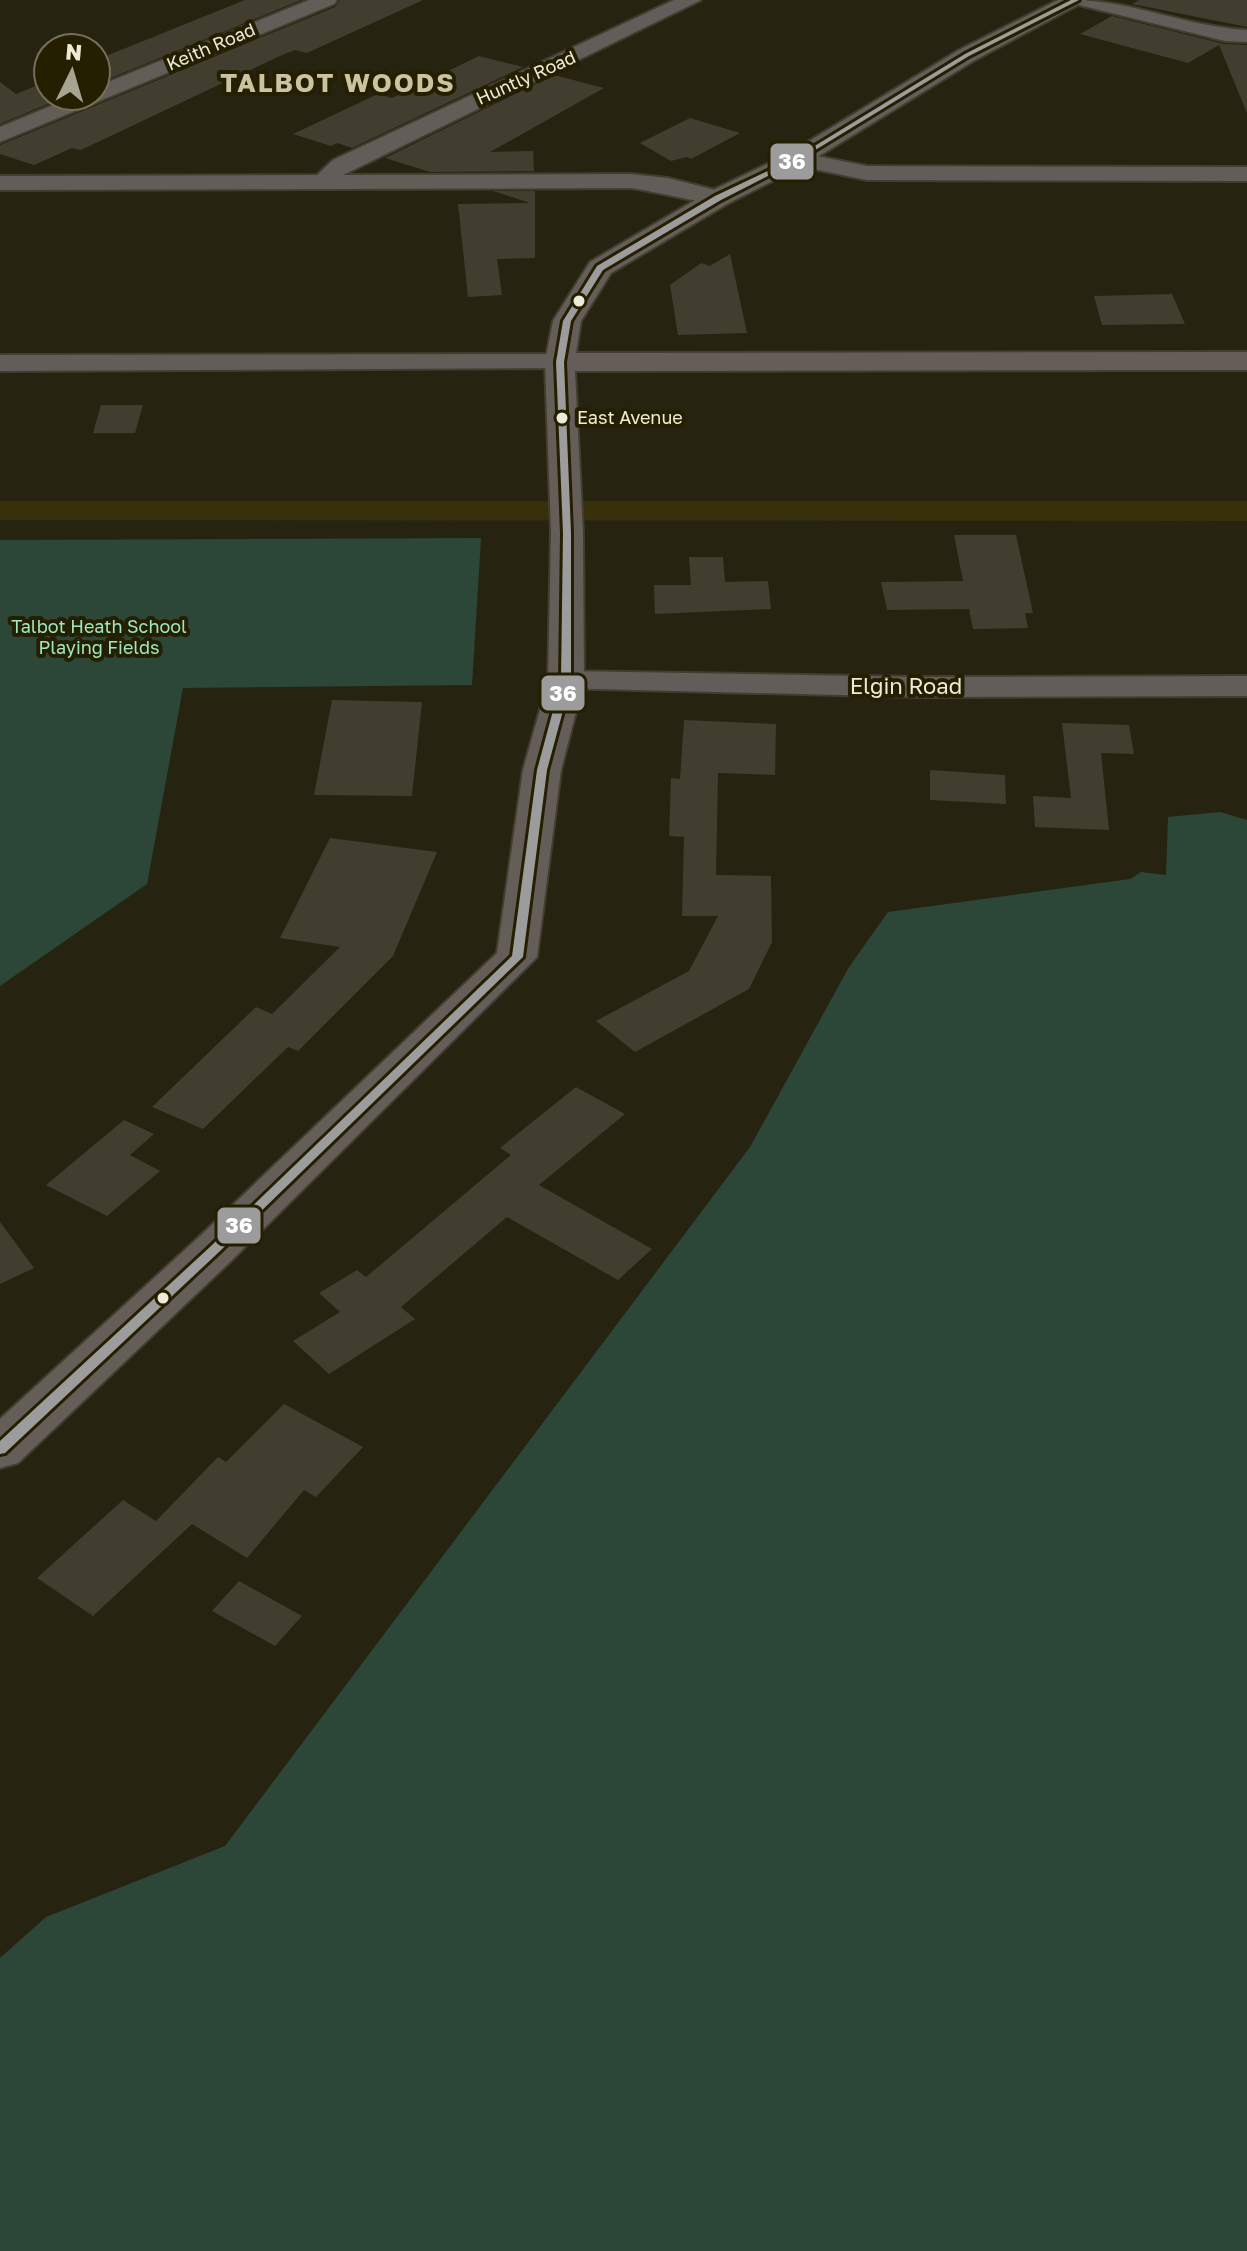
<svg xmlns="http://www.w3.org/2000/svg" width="1247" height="2251" font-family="'Golos Text',sans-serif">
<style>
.built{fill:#37300a}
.green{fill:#2c4638}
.building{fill:#413e2f}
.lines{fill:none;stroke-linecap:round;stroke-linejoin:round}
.street-casing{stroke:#413e2f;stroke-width:4}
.secondary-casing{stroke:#413e2f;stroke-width:4}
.street{fill:#625d58;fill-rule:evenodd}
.secondary{fill:#655e58;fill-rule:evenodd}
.bus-1-casing{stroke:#251f01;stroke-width:6}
.bus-1{fill:#9d9c9c;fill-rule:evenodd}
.bus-dot{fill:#eeead8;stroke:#251f01;stroke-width:3}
.labels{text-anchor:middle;stroke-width:8;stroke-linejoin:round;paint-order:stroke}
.far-street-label{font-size:18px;fill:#eeead8;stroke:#251f01}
.far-bus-label{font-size:18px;fill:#eeead8;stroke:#251f01;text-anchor:start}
.far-park-label{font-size:18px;fill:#9de7c3;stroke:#251f01}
.street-label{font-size:22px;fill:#eeead8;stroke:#251f01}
.far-district-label{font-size:26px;font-weight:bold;letter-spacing:2px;fill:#cbc4a1;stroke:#251f01}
.line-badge{stroke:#251f01;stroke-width:3}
.badge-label{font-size:22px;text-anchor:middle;font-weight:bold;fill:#fff}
</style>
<rect width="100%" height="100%" fill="#272311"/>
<!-- built -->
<path class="built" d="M0,501H1247V521L0,520Z"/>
<!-- green -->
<g class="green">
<path d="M481,538L472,685L183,688L147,884L0,986V540Z"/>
<path d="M1220,812L1247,820V2251H0V1958L46,1917L225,1846L750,1147L849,967L888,912L1130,879L1141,872L1166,875L1168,817Z"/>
</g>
<!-- building -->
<g class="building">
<path d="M245,0H301L96,84V60Z"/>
<path d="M340,0H423L307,53L295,50L280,56L81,150L72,148L34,165L0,154V145L335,7Z"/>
<path d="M1139,0H1247V27L1132,4Z"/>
<path d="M1112,16L1224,44L1247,45V113L1219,45L1188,63L1080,34Z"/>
<path d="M479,56L523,67L352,148L337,143L331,146L293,134L378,94L392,98Z"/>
<path d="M554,75L604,88L490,152L533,151L534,171L430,172L385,158Z"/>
<path d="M48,81V96H67L0,124V82L16,94Z"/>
<path d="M690,118L740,133L691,159L687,157L671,161L640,143Z"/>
<path d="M493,191H535V258L497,259L502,295L468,297L458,204L530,203Z"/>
<path d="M730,254L747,333L678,335L670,285L701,263L710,266Z"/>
<path d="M1172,294L1185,324L1102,325L1094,296Z"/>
<path d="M101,405H143L135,433H93Z"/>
<path d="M954,535H1016L1033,613H1025L1028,628L973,629L969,609L887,610L881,582L963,581Z"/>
<path d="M689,557H723L725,582L768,581L771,609L655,614L654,585H691Z"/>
<path d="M332,700L422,702L412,796L314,795Z"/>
<path d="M684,720L776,724L775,775L718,773L716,875L771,876L772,942L749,989L635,1052L596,1021L689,971L718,916H682L684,837L669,836L671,778L680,779Z"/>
<path d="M1062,723L1129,725L1134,754L1101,753L1109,830L1035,827L1033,796L1071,798Z"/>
<path d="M930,770L1005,775L1006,804L930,800Z"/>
<path d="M330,838L437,852L393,956L298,1051L288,1047L203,1129L152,1107L256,1007L272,1014L340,947L280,938Z"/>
<path d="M576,1087L625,1114L539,1185L652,1249L618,1280L507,1217L401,1307L415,1319L329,1374L293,1341L340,1312L319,1293L357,1270L366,1277L511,1155L500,1148Z"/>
<path d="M124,1120L154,1134L130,1155L160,1171L107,1216L46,1185Z"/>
<path d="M0,1222L34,1268L0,1284Z"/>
<path d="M284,1404L363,1447L316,1497L304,1490L247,1558L192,1524L93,1616L37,1578L123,1500L156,1521L218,1457L226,1462Z"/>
<path d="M239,1581L302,1616L275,1646L212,1611Z"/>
</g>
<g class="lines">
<defs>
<g id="street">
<path d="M309,0H337L334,4L0,142V127L75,96H96V87Z"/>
<path d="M674,0H701L343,175L630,174L668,178L727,193L730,198L727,203C713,207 651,190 630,188L0,190V176L317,175L333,160Z"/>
<path d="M1072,0C1132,0 1187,27 1247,30V42L1225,41L1075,4Z"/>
<path d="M797,152L867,166L1247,167V181L867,180L789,164L785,159Z"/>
<path d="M560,354L570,356L573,362L570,368L0,371V355Z"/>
<path d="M566,671L919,677L1247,676V696L919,697L555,688L550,681L555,674Z"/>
</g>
<path id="secondary" d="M1058,0H1087L975,60L806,164L727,204L611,273L581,321L576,353L1247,352V370L575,371L583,533L584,681L561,770L537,957L231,1261L18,1463L0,1468V1419L199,1237L497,953L523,770L548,681L551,533L545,362L553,321L590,262L709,192L788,154L959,50Z"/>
</defs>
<!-- street casing -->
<use href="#street" class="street-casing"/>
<!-- secondary casing -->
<use href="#secondary" class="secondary-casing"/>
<!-- street -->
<use href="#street" class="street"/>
<!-- secondary -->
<use href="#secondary" class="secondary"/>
<defs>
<path id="bus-1" d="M1071,0H1079L969,56L799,160L721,200L603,270L571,321L564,362L571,533V681L547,770L523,957L219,1252L5,1453L0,1454V1441L211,1246L512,956L537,770L561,681L563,533L556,362L563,321L597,266L715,196L795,158L965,54Z"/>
</defs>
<!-- bus-1 casing -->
<use href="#bus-1" class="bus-1-casing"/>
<!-- bus-1 -->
<use href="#bus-1" class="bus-1"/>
</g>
<!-- markers -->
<g class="bus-dot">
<circle cx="579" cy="301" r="7"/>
<circle cx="562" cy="418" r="7"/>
<circle cx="163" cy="1298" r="7"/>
</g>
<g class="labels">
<!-- far-street labels -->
<g class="far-street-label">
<text transform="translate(211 47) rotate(-23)" y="6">Keith Road</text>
<text transform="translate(526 78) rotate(-24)" y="6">Huntly Road</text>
</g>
<!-- far-bus labels -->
<g class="far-bus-label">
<text x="577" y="424">East Avenue</text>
</g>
<!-- far-park labels -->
<g class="far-park-label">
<text x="99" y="633">Talbot Heath School<tspan x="99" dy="21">Playing Fields</tspan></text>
</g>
<!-- street labels -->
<g class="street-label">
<text x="906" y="694">Elgin Road</text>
</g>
<!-- far-district labels -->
<g class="far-district-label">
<text x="338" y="92">TALBOT WOODS</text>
</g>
</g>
<g class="line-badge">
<rect x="769" y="142" width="46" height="39" rx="8" fill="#9d9c9c"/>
<rect x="540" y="674" width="46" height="38" rx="8" fill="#9d9c9c"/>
<rect x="216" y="1206" width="46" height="39" rx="8" fill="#9d9c9c"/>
</g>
<g class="badge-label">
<text x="792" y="169">36</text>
<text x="563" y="701">36</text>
<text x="239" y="1233">36</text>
</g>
<!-- north arrow -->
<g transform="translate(72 72) rotate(5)"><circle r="38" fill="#251f01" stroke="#757057" stroke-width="2"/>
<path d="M0-6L14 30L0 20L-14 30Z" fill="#a8a492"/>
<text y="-12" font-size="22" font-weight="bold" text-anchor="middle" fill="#eeead8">N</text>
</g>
</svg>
